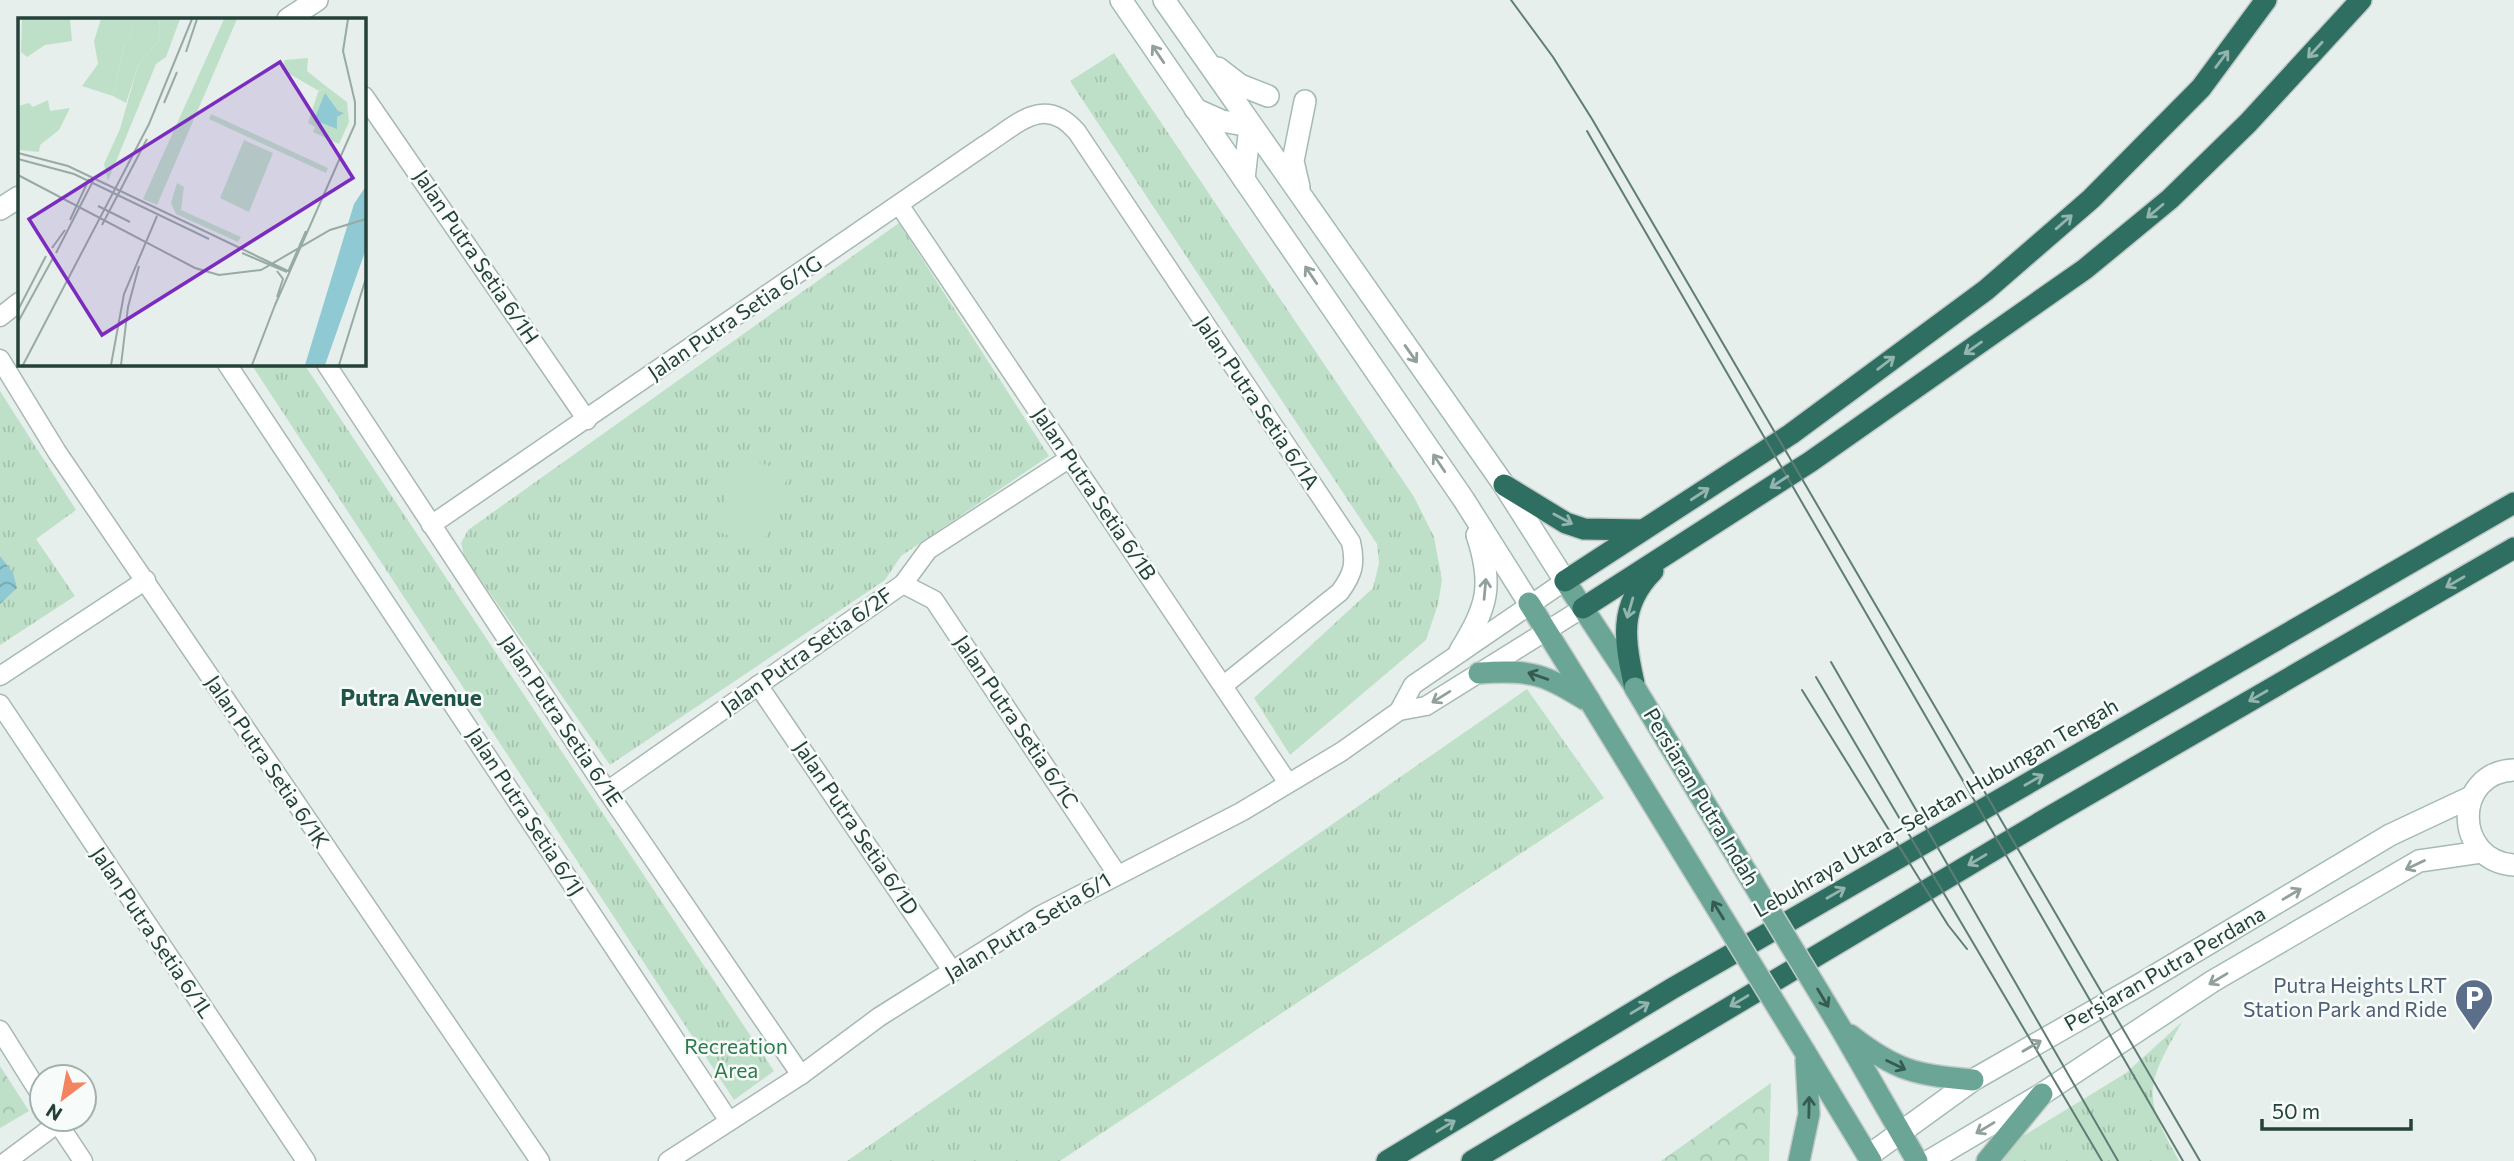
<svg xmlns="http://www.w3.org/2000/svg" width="2514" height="1161" font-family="Commissioner,sans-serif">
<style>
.grass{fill:url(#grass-tufts)}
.forest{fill:url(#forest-crowns)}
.garden{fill:#bfe0c8}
.water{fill:url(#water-waves)}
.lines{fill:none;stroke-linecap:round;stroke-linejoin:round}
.minor-casing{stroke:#a8b8b2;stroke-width:21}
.tertiary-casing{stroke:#a8b8b2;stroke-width:24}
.secondary-casing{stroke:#a4bbb3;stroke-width:24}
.primary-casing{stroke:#c2cac8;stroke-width:24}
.motorway-casing{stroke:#c2cac8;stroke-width:24}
.minor{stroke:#fff;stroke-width:18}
.tertiary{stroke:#fff;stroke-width:21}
.secondary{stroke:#fff;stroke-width:21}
.primary{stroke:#6aa596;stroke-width:21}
.motorway{stroke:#2f6f62;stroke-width:21}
.tram{stroke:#5f7d75;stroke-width:2}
.primary-bridge-casing{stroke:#c2cac8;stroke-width:24;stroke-linecap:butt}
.primary-bridge{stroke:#6aa596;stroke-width:21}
.oneway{stroke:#93b5ae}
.oneway2{stroke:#92a09c}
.oneway3{stroke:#365b51}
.labels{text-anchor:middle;stroke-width:5;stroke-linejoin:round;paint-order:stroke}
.street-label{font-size:21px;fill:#24423a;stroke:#f7fbf9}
.service-label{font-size:21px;fill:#4e5e75;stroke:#f7fbf9;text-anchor:end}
.park-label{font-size:21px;fill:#2d7a4b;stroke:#f7fbf9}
.neighbourhood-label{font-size:23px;font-weight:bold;fill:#1f5548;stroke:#f7fbf9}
.inset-road{fill:none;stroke:#98aaa4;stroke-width:2}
.view{fill:#7b2cbf;fill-opacity:0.15;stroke:#7b2cbf;stroke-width:3.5}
.inset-edge{fill:none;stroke:#24423a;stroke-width:3.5}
</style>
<defs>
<pattern id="grass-tufts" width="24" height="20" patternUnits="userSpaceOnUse" patternTransform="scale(1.75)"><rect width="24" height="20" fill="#bfe0c8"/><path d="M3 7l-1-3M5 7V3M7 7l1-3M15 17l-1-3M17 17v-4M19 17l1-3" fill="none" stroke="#a4c1ad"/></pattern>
<pattern id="forest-crowns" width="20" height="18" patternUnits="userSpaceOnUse" patternTransform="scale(1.75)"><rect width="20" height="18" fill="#bfe0c8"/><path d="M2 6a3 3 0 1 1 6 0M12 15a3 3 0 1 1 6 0" fill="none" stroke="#a4c1ad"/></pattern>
<pattern id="water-waves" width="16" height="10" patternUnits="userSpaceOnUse" patternTransform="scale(1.75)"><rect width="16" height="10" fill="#8ec9d4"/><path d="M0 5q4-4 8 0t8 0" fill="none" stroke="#74a5ad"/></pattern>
</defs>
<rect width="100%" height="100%" fill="#e6efeb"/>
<!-- grass -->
<g class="grass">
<path d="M1114,53L1414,497L1434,537L1442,580L1438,604L1426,640L1290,755L1254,698L1373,588L1379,563L1377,544L1070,81Z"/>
<path d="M899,223L1049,456L901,556L885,580L610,765L464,556L461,543L468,530Z"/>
<path d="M251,364H304L774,1071L734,1100Z"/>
<path d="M0,391L76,510L36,539L75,596L0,645Z"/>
<path d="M1527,689L1604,798L1060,1161H847Z"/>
<path d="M2182,1022C2145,1087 2142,1095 2179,1161H2001L2018,1139L2126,1073Z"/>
</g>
<!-- forest -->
<g class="forest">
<path d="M0,1066L29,1111L0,1128Z"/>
<path d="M1771,1083L1769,1161H1661Z"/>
</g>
<!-- garden -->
<path class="garden" d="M741,456L789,473L761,548L714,530Z"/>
<!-- water -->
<path class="water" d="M0,556L13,573L17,588L0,604Z"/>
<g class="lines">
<defs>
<g id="minor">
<path d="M364,96L587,420"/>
<path d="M900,206L1288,783"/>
<path d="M0,317L19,302"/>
<path d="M0,359L57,452L540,1161"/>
<path d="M227,364L729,1121"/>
<path d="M326,364L607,791L801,1075"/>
<path d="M431,525L985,145C1018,124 1044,94 1077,132L1351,542C1356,564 1353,574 1340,592L1224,685"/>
<path d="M903,584L934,600L1117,874"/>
<path d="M0,676L146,580"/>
<path d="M758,685L953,972"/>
<path d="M0,704L306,1161"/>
<path d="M1399,711L1426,706L1583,608"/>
<path d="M607,791L903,584L928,550L1070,458"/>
<path d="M0,1030L42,1097"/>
<path d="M55,1119L83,1161"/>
<path d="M7,1161L58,1123"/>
<path d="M668,1161L801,1075L879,1017L1041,915L1241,812L1341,752L1399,711L1413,685L1565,581"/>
</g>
<g id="tertiary">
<path d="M288,19L317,0"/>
<path d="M0,209L19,197"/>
</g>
<g id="secondary">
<path d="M1121,0L1464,500L1529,603"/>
<path d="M1164,0L1504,485L1565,581"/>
<path d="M1218,68L1240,85L1268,96"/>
<path d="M1195,109L1222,121L1250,126"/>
<path d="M1244,179L1250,126"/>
<path d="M1299,187L1293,161L1305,101"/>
<path d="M1460,651C1487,607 1494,586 1477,535"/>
<path d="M2514,770C2453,772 2453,861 2514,865"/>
<path d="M1868,1156L1973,1080L2141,984L2390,835L2471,797"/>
<path d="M1929,1161L2042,1094L2213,981L2419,861L2481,852"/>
</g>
<g id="primary">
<path d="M1565,581L1633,684"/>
<path d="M1529,603L1590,701"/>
<path d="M1479,673C1534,669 1545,675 1591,703"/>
<path d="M1840,1027L1917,1161"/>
<path d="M1850,1035C1896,1071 1916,1075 1973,1080"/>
<path d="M1805,1052L1871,1161"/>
<path d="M1799,1161L1809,1114L1806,1060"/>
<path d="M1987,1161L2042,1094"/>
</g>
<g id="motorway">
<path d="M1504,485L1566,523L1584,529L1642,530"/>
<path d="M1565,581L1791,434L1986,290L2091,199L2201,88L2266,0"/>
<path d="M1583,608L1810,462L2085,269L2170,199L2248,123L2361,0"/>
<path d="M1635,688C1625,642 1617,607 1653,571"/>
<path d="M1387,1161L1673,988L2514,503"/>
<path d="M1472,1161L2051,816L2514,548"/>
</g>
</defs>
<!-- minor casing -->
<use href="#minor" class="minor-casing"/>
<!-- tertiary casing -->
<use href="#tertiary" class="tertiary-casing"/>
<!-- secondary casing -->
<use href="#secondary" class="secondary-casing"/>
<!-- primary casing -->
<use href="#primary" class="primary-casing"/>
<!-- motorway casing -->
<use href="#motorway" class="motorway-casing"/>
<!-- minor -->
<use href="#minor" class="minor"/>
<!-- tertiary -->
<use href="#tertiary" class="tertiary"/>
<!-- secondary -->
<use href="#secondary" class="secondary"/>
<!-- primary -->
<use href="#primary" class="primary"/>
<!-- motorway -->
<use href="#motorway" class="motorway"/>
<!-- tram -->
<g class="tram">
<path d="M1511,0L1553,57L1592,119L2200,1161"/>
<path d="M1587,131L2183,1161"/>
<path d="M1831,662L2118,1161"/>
<path d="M1816,677L2102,1161"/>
<path d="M1802,690L1948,925L1967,949"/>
</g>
<defs>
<g id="primary-bridge">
<path d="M1635,688L1840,1027"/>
<path d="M1591,703L1805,1052"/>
</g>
</defs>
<!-- primary-bridge casing -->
<use href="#primary-bridge" class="primary-bridge-casing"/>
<!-- primary-bridge -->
<use href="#primary-bridge" class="primary-bridge"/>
</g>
<!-- one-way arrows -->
<defs><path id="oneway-shaft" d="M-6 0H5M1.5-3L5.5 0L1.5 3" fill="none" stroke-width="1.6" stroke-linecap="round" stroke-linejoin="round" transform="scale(1.75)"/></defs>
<g class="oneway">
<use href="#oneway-shaft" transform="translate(2315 50) rotate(133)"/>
<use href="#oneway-shaft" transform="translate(2222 59) rotate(-53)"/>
<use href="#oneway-shaft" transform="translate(2155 211) rotate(140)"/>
<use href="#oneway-shaft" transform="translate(2064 222) rotate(-41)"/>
<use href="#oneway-shaft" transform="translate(1973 348) rotate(145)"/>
<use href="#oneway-shaft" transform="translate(1886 363) rotate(-37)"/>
<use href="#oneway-shaft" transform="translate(1779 482) rotate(147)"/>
<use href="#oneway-shaft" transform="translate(1700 494) rotate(-33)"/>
<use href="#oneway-shaft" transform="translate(1563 519) rotate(28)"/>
<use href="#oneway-shaft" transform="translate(2455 582) rotate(150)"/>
<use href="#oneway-shaft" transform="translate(1630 608) rotate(106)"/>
<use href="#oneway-shaft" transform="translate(2258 696) rotate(150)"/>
<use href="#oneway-shaft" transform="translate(2034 780) rotate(-30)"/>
<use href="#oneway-shaft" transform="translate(1977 860) rotate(149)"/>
<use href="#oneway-shaft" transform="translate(1836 893) rotate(-30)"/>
<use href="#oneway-shaft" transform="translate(1739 1001) rotate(149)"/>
<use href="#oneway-shaft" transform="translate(1640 1008) rotate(-31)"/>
<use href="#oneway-shaft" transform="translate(1446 1126) rotate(-31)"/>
</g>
<g class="oneway2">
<use href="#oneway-shaft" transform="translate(1158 54) rotate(-124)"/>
<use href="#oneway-shaft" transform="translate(1311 275) rotate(-124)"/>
<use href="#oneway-shaft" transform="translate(1411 354) rotate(55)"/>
<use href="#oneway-shaft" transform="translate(1439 463) rotate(-124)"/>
<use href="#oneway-shaft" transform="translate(1485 589) rotate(-85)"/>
<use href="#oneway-shaft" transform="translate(1441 697) rotate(148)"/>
<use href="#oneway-shaft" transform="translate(2415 865) rotate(155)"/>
<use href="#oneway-shaft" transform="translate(2292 894) rotate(-31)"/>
<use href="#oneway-shaft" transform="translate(2218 979) rotate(149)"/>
<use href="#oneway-shaft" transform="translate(2032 1046) rotate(-30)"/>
<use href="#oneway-shaft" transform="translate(1985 1128) rotate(149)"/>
</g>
<g class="oneway3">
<use href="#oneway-shaft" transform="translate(1538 676) rotate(-161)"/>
<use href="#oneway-shaft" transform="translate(1718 910) rotate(-122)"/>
<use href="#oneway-shaft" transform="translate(1823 998) rotate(59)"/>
<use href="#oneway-shaft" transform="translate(1896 1065) rotate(26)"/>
<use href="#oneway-shaft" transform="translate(1809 1107) rotate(-89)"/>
</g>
<!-- icons -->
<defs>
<symbol id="parking-pin" viewBox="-11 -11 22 30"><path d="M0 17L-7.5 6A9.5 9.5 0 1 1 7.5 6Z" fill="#5c6f8a" stroke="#f7fbf9"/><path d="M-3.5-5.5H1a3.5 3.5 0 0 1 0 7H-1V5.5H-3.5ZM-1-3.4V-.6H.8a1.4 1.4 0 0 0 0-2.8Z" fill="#fff"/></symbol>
</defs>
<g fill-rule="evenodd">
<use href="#parking-pin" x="2452" y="976" width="44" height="60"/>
</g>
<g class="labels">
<!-- street labels -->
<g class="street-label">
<text transform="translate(476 257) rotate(56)" y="7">Jalan Putra Setia 6/1H</text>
<text transform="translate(735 318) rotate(-34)" y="7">Jalan Putra Setia 6/1G</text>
<text transform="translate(1257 403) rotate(56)" y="7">Jalan Putra Setia 6/1A</text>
<text transform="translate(1094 494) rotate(56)" y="7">Jalan Putra Setia 6/1B</text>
<text transform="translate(807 651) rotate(-35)" y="7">Jalan Putra Setia 6/2F</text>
<text transform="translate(561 721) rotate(56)" y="7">Jalan Putra Setia 6/1E</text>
<text transform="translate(1016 722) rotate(56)" y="7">Jalan Putra Setia 6/1C</text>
<text transform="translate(267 762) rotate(56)" y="7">Jalan Putra Setia 6/1K</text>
<text transform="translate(1701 797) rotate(59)" y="7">Persiaran Putra Indah</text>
<text transform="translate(1936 808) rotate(-30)" y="7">Lebuhraya Utara–Selatan Hubungan Tengah</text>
<text transform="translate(525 812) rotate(57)" y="7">Jalan Putra Setia 6/1J</text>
<text transform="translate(856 828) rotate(56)" y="7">Jalan Putra Setia 6/1D</text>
<text transform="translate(1028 927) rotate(-31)" y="7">Jalan Putra Setia 6/1</text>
<text transform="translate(152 933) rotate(56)" y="7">Jalan Putra Setia 6/1L</text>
<text transform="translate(2165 969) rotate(-30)" y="7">Persiaran Putra Perdana</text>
</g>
<!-- service labels -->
<g class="service-label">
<text x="2447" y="993">Putra Heights LRT<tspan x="2447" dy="24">Station Park and Ride</tspan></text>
</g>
<!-- park labels -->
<g class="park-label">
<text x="736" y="1054">Recreation<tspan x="736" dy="24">Area</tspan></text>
</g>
<!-- neighbourhood labels -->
<g class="neighbourhood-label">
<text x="411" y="706">Putra Avenue</text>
</g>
</g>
<!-- overview -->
<g transform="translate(18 18)">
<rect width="348" height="348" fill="#e6efeb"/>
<path d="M119,1H142L140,24L120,47L108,85L95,78L106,28ZM206,1H219L139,187L125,181ZM309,69L329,84L331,104L321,126L295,114L297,109L290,105L300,74ZM193,96L310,150L308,155L191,101ZM226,122L255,135L231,194L202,180ZM159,165L166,169L163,192L223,219L220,224L158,196L153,185Z" fill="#bfe0c8"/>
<path d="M4,1H52L54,23L27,27L9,39L3,34ZM83,1H119L106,28L95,78L64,68L80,46L76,23ZM142,1H162L148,39L138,46L90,163L86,146L102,111L120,47L140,24ZM290,40L289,53L309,69L301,73L263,51L267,42ZM30,82L32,93L52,90L41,112L22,127L21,134L0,132V88L11,85L15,89Z" fill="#bfe0c8"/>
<path d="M307,75L320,93L326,95L319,99V111L296,102ZM348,168V231L307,347H287L336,186Z" fill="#8ec9d4"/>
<path class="inset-road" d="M168,34L179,1M146,85L159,54M0,135L50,148L270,253M0,141L56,156L191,221M0,157L177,250L201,257L243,252L312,212L348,201M80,188L112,204M52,202L71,161M84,207L129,121M34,230L47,212M38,235L75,163M224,235L269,254M270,254L288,213M259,279L265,261L259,253M257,287L337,106V84L325,33L330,1M0,292L28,238M0,304L35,240M5,347L131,106L174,1M93,347L106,276L139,198M103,347L110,289L121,248M234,347L257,287M321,347L348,260"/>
<path class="view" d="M262,44L335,160L84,317L11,201Z"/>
<rect width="348" height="348" class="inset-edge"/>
</g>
<!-- north arrow -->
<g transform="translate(63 1098) rotate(212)"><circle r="33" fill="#f7fbf9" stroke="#a3b1ad" stroke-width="2"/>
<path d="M0-5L12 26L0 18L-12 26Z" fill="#f4845f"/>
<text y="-10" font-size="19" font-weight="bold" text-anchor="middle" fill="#24423a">N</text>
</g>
<!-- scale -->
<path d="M2262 1119v10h149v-10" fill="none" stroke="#24423a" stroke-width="3.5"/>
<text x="2272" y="1119" font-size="21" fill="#24423a" stroke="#f7fbf9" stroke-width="5" paint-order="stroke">50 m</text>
</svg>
